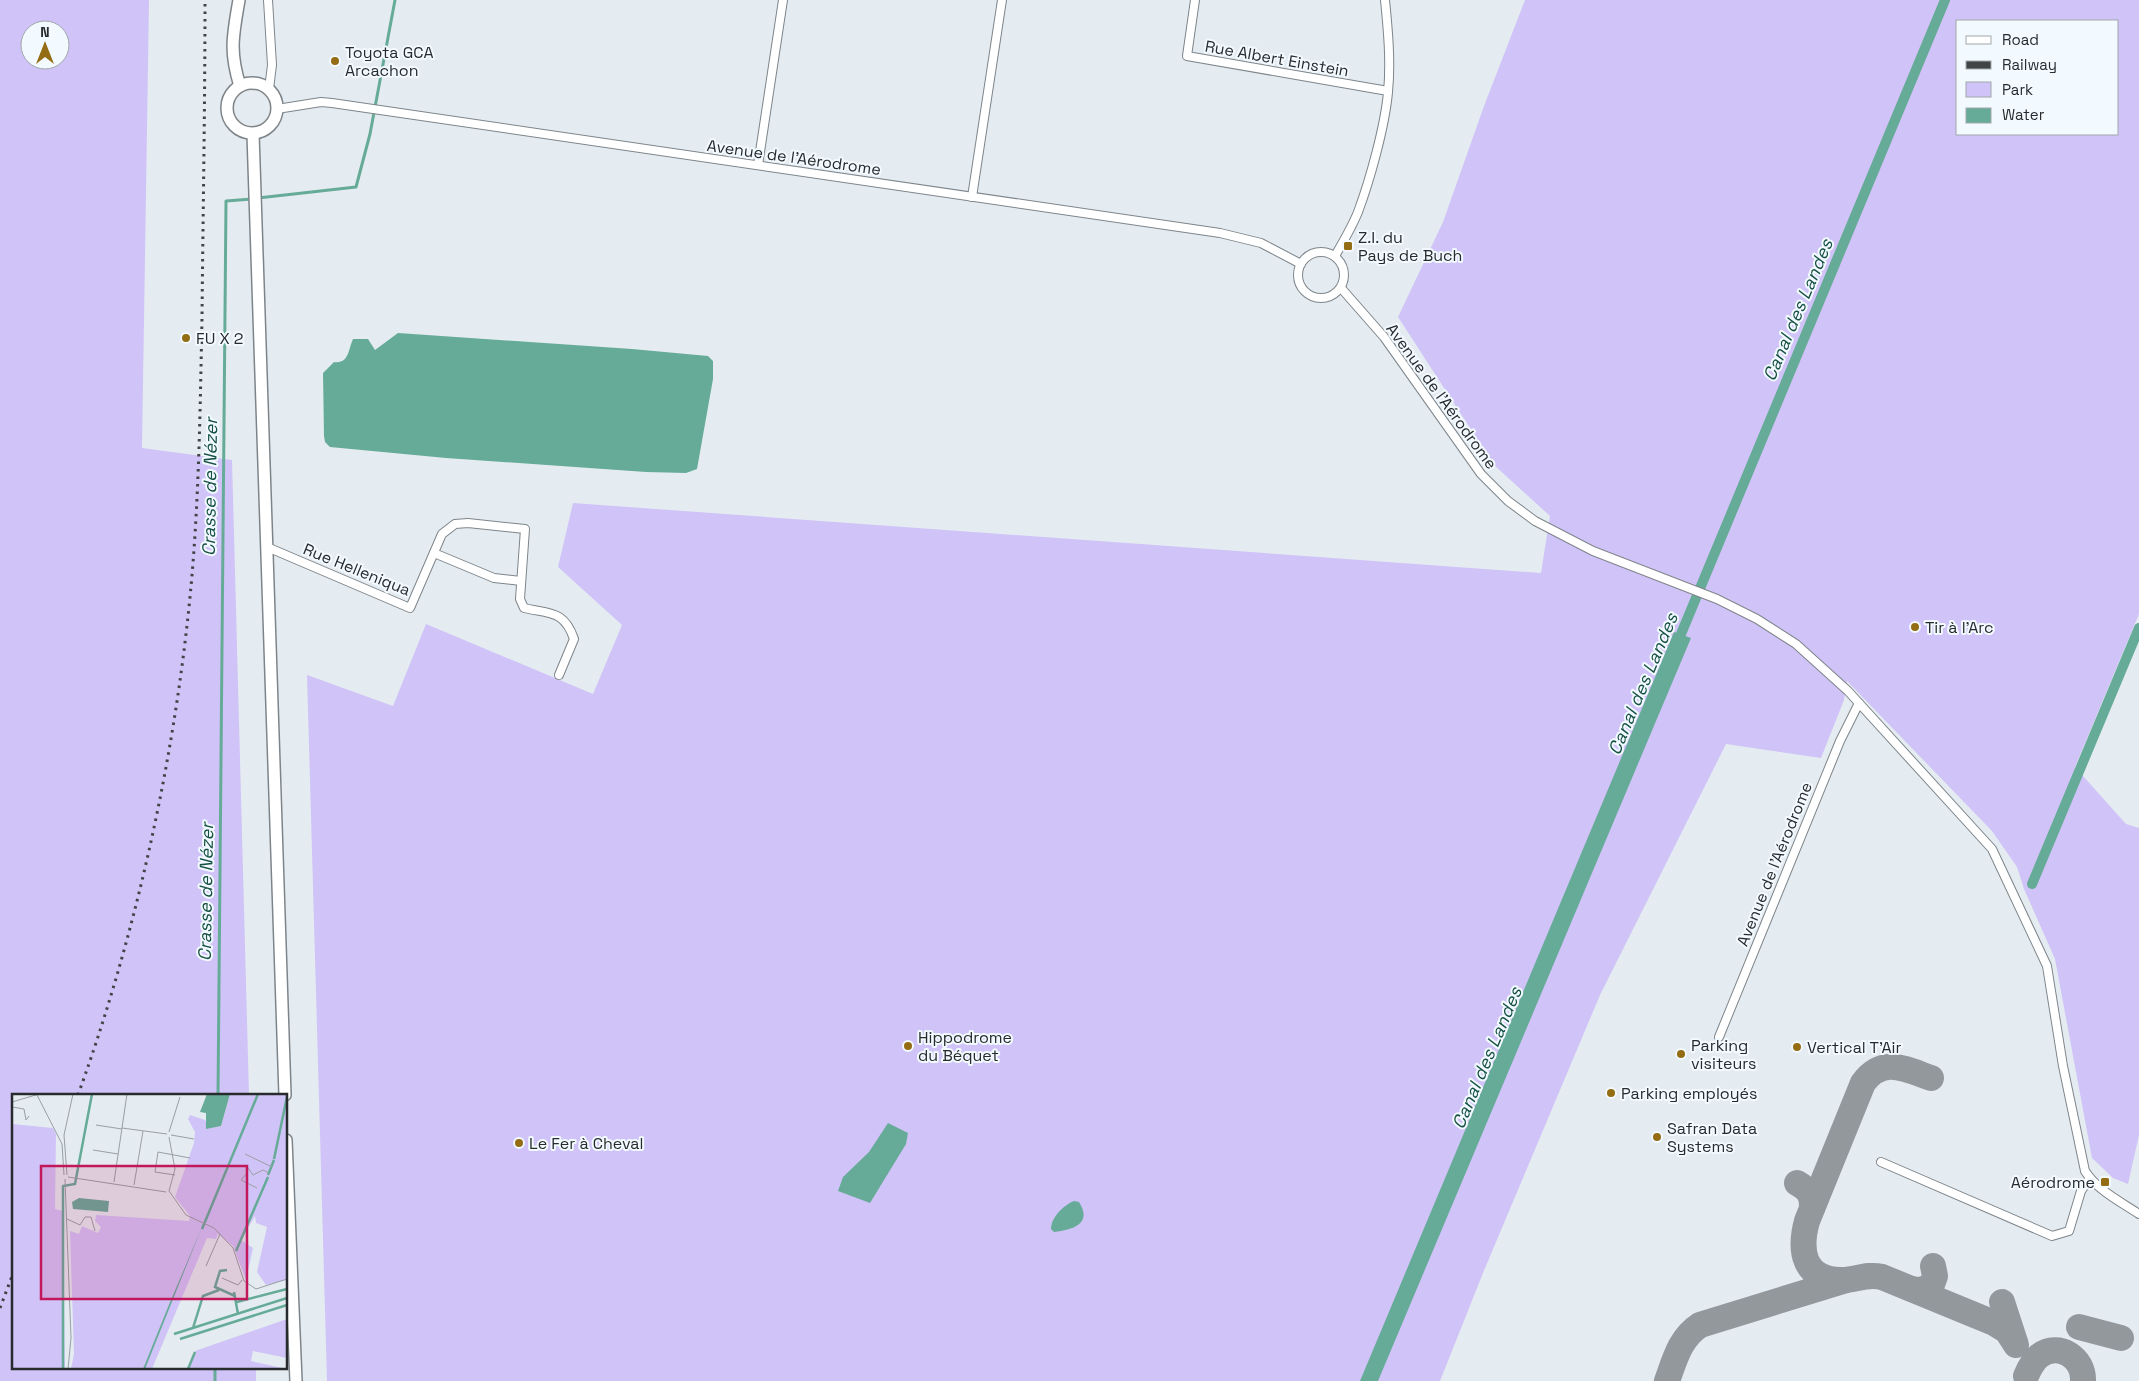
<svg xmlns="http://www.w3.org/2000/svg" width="2139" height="1381" font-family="'Space Grotesk',sans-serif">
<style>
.green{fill:#d0c3f7;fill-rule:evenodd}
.water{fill:#66ab98}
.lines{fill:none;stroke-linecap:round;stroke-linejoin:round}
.stream{stroke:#66ab98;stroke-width:3}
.canal{stroke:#66ab98;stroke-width:10}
.taxiway{stroke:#92989c;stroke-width:26}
.street-casing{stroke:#7e858a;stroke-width:10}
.secondary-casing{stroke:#7e858a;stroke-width:14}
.street{stroke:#fff;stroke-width:8}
.secondary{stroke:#fff;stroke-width:11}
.rail{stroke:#404446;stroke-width:3;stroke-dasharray:2.5 5;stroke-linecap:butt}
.poi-dot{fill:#936c14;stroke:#f2faff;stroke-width:2}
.labels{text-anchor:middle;stroke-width:4;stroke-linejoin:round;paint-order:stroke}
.poi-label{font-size:16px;fill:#282b2d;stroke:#f2faff;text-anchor:start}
.street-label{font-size:16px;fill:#282b2d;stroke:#f2faff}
.water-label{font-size:18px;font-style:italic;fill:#175143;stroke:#f2faff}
.inset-river{fill:none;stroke:#66ab98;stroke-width:2.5}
.inset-road{fill:none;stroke:#999fa3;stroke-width:1}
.view{fill:#c2185b;fill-opacity:0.15;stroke:#c2185b;stroke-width:2.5}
.inset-edge{fill:none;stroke:#282b2d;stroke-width:2.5}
</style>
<rect width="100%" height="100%" fill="#e4ecf1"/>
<!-- green -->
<g class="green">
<path d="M0,0H149L142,448L232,460L249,1095H14V1367H256V1381H0ZM30,30H60V60H30Z"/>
<path d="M1525,0H2139V614L2075,767L2126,824L2139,828V1135L2128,1184L2113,1178L2092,1158L2055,959L2024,889L2017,867L1992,831L1847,681L1844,700L1821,758L1726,744L1600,995L1483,1273L1440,1381H327L307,675L393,706L426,624L593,694L622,625L558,567L573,503L1541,573L1550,516L1494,465L1398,317L1443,222L1484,106ZM1958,21H2118V134H1958Z"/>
</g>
<!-- water -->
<g class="water">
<path d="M398,333L632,349L708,356L713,361V379L697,469L686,473L646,472L446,458L330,447L325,442L324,436L323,373L334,362C349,364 348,350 353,339H368L375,350Z"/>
<path d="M1674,632L1691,638L1378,1381H1360Z"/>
<path d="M888,1123L908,1133L906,1144L870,1203L838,1191L843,1177L869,1152Z"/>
<path d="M1074,1201L1079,1202C1093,1224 1072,1230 1054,1232L1051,1229C1051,1217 1064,1205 1074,1201Z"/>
</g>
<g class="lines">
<!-- stream -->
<g class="stream">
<path d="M258,198L356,187L370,134L395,0"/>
<path d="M218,1095L226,201L252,199"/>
<path d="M215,1381V1367"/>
</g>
<!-- canal -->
<g class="canal">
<path d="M1676,646L1945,0"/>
<path d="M2032,884L2139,628"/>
</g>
<!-- taxiway -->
<g class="taxiway">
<path d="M1931,1078C1905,1069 1883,1056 1863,1083L1807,1221C1799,1250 1803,1279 1840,1280C1855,1281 1865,1273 1882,1277L1994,1323L2007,1331L2016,1345"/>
<path d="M1797,1183C1809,1190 1812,1194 1812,1208"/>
<path d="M1912,1289L1919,1290L1931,1287L1935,1276L1933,1266"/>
<path d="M2002,1302L2015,1342"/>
<path d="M2079,1327L2121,1338"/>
<path d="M2026,1376C2029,1369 2033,1361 2039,1356C2059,1341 2084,1358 2083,1381"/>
<path d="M1667,1381C1675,1359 1680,1338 1700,1325L1846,1280"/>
</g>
<defs>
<g id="street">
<path d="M268,0L272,65L269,89"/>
<path d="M1195,0L1187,56L1388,91"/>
<path d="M277,109L321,102L332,103L1220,233L1261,243L1301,264"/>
<path d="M758,165L783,0"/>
<path d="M972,197L1002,0"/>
<circle cx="1321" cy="275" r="23"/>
<path d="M1335,256C1343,242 1352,227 1358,212C1370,180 1385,126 1388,92C1391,62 1388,30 1385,0"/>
<path d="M1341,288L1384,337L1481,474L1508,501L1535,521L1593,551L1717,599L1757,619L1796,644L1848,691L1992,849L2047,966L2063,1066L2085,1171C2097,1190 2121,1202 2139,1214"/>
<path d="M267,547L410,608L442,534L455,524L468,523L525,529L520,599L524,608C550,614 564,610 574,639L559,675"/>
<path d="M434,553L494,578L521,581"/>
<path d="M1719,1037L1840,741L1859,703"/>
<path d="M1881,1162L2052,1236L2069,1231L2081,1191L2090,1178"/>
</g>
<g id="secondary">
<path d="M239,0C233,35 229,51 240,86"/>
<circle cx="252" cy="108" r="25"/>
<path d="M253,134L285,1095"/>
<path d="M286,1140L296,1381"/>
</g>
</defs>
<!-- street casing -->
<use href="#street" class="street-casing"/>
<!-- secondary casing -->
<use href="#secondary" class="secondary-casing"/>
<!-- street -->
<use href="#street" class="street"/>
<!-- secondary -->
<use href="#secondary" class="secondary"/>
<!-- rail -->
<g class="rail">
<path d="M78,1095C134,940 172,771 189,607C199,511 200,414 202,318C203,212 205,106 205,0"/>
<path d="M0,1308L14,1271"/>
</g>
</g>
<!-- markers -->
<g class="poi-dot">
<circle cx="335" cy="61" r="5"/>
<rect x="1343" y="241" width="10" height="10" rx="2.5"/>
<circle cx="186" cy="338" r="5"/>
<circle cx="1915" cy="627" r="5"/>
<circle cx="908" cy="1046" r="5"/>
<circle cx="1797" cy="1047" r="5"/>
<circle cx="1681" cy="1054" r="5"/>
<circle cx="1611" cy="1093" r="5"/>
<circle cx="1657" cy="1137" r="5"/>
<circle cx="519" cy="1143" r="5"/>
<rect x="2100" y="1177" width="10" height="10" rx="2.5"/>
</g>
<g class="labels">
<!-- poi labels -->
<g class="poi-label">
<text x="345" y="58">Toyota GCA<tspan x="345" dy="18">Arcachon</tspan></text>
<text x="1358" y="243">Z.I. du<tspan x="1358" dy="18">Pays de Buch</tspan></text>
<text x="196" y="344">FU X 2</text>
<text x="1925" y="633">Tir à l'Arc</text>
<text x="918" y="1043">Hippodrome<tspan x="918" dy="18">du Béquet</tspan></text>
<text x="1691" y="1051">Parking<tspan x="1691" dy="18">visiteurs</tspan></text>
<text x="1807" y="1053">Vertical T'Air</text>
<text x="1621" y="1099">Parking employés</text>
<text x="1667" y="1134">Safran Data<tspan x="1667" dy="18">Systems</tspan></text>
<text x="529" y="1149">Le Fer à Cheval</text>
<text x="2095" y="1188" text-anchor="end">Aérodrome</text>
</g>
<!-- street labels -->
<g class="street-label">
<text transform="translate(1277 58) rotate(10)" y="6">Rue Albert Einstein</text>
<text transform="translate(794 157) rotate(8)" y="6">Avenue de l'Aérodrome</text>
<text transform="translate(1442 396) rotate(54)" y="6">Avenue de l'Aérodrome</text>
<text transform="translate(357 569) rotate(22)" y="6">Rue Helleniqua</text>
<text transform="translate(1774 864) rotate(-68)" y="6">Avenue de l'Aérodrome</text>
</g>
<!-- water labels -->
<g class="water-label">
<text transform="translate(1798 310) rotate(-67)" y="6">Canal des Landes</text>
<text transform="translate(210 487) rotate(-89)" y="6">Crasse de Nézer</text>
<text transform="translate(1643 684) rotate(-67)" y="6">Canal des Landes</text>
<text transform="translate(206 892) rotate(-89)" y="6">Crasse de Nézer</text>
<text transform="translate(1487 1058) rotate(-67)" y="6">Canal des Landes</text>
</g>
</g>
<!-- overview -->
<g transform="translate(12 1094)">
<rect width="275" height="275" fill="#e4ecf1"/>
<path d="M218,0H275V186L254,191L245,178L255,133L244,129L243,122L229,146L241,154L234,186L221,152L206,140L204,145L195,144L140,275H59L62,260L58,137L67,140L70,132L86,139L89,133L83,127L84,121L177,127L178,122L163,103L182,49L183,38L176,25L178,21L193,26L197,34L209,32ZM0,30L41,34L44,40L43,115L51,117L53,275H0ZM275,225V264L241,257L239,267L275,275H175L183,257Z" fill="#d0c3f7"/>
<path d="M195,0H218L209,32L194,35V19L188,18ZM67,104L97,107L96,118L61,115L60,108ZM190,133L133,275H131L156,213Z" fill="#66ab98"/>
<path class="inset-river" d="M262,65L275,3M256,81L262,66M190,135L246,0M224,157L256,83M215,176L208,177L203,193L223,202M222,198L226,220M225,208L275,195M181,234L191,202L207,196M162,240L275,204M168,245L275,211M51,275V92L63,90L80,0M176,275L183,258"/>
<path class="inset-road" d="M25,1L50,50L52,81M0,8L27,0M0,13L12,15L14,26L17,22M84,31L110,35M110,34L155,40M157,38L168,3M159,41L182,45M157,43L163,75L157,97M81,56L106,60M233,60L260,73M236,74L241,81L251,76L257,79M236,78L229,86L245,94M55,81L52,41L61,0M163,81L143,78L146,58L178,64M56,83L154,98M53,85L59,244L56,275M102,88L115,0M122,91L131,37M157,97L174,121L202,134L221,154L232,187L244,195L275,185M55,125L68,131L73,123H79L83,137M194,172L208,140M210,184L226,191L230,186"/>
<path class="view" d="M29,72H235V205H29Z"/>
<rect width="275" height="275" class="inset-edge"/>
</g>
<!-- legend -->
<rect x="1956" y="20" width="162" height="115" fill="#f2faff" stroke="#a1a7ab"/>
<rect x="1966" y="36" width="25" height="8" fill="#ffffff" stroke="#a1a7ab"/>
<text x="2002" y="45" font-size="15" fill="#282b2d">Road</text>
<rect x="1966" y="61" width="25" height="8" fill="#404446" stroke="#a1a7ab"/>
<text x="2002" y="70" font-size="15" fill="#282b2d">Railway</text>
<rect x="1966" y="82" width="25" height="15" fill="#d0c3f7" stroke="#a1a7ab"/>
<text x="2002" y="95" font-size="15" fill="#282b2d">Park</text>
<rect x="1966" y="108" width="25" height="15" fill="#66ab98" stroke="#a1a7ab"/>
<text x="2002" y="120" font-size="15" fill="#282b2d">Water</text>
<!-- north arrow -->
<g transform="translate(45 45)"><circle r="24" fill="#f2faff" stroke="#a1a7ab"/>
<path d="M0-4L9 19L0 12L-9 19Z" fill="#936c14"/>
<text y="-8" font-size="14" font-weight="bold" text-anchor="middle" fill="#282b2d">N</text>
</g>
</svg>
